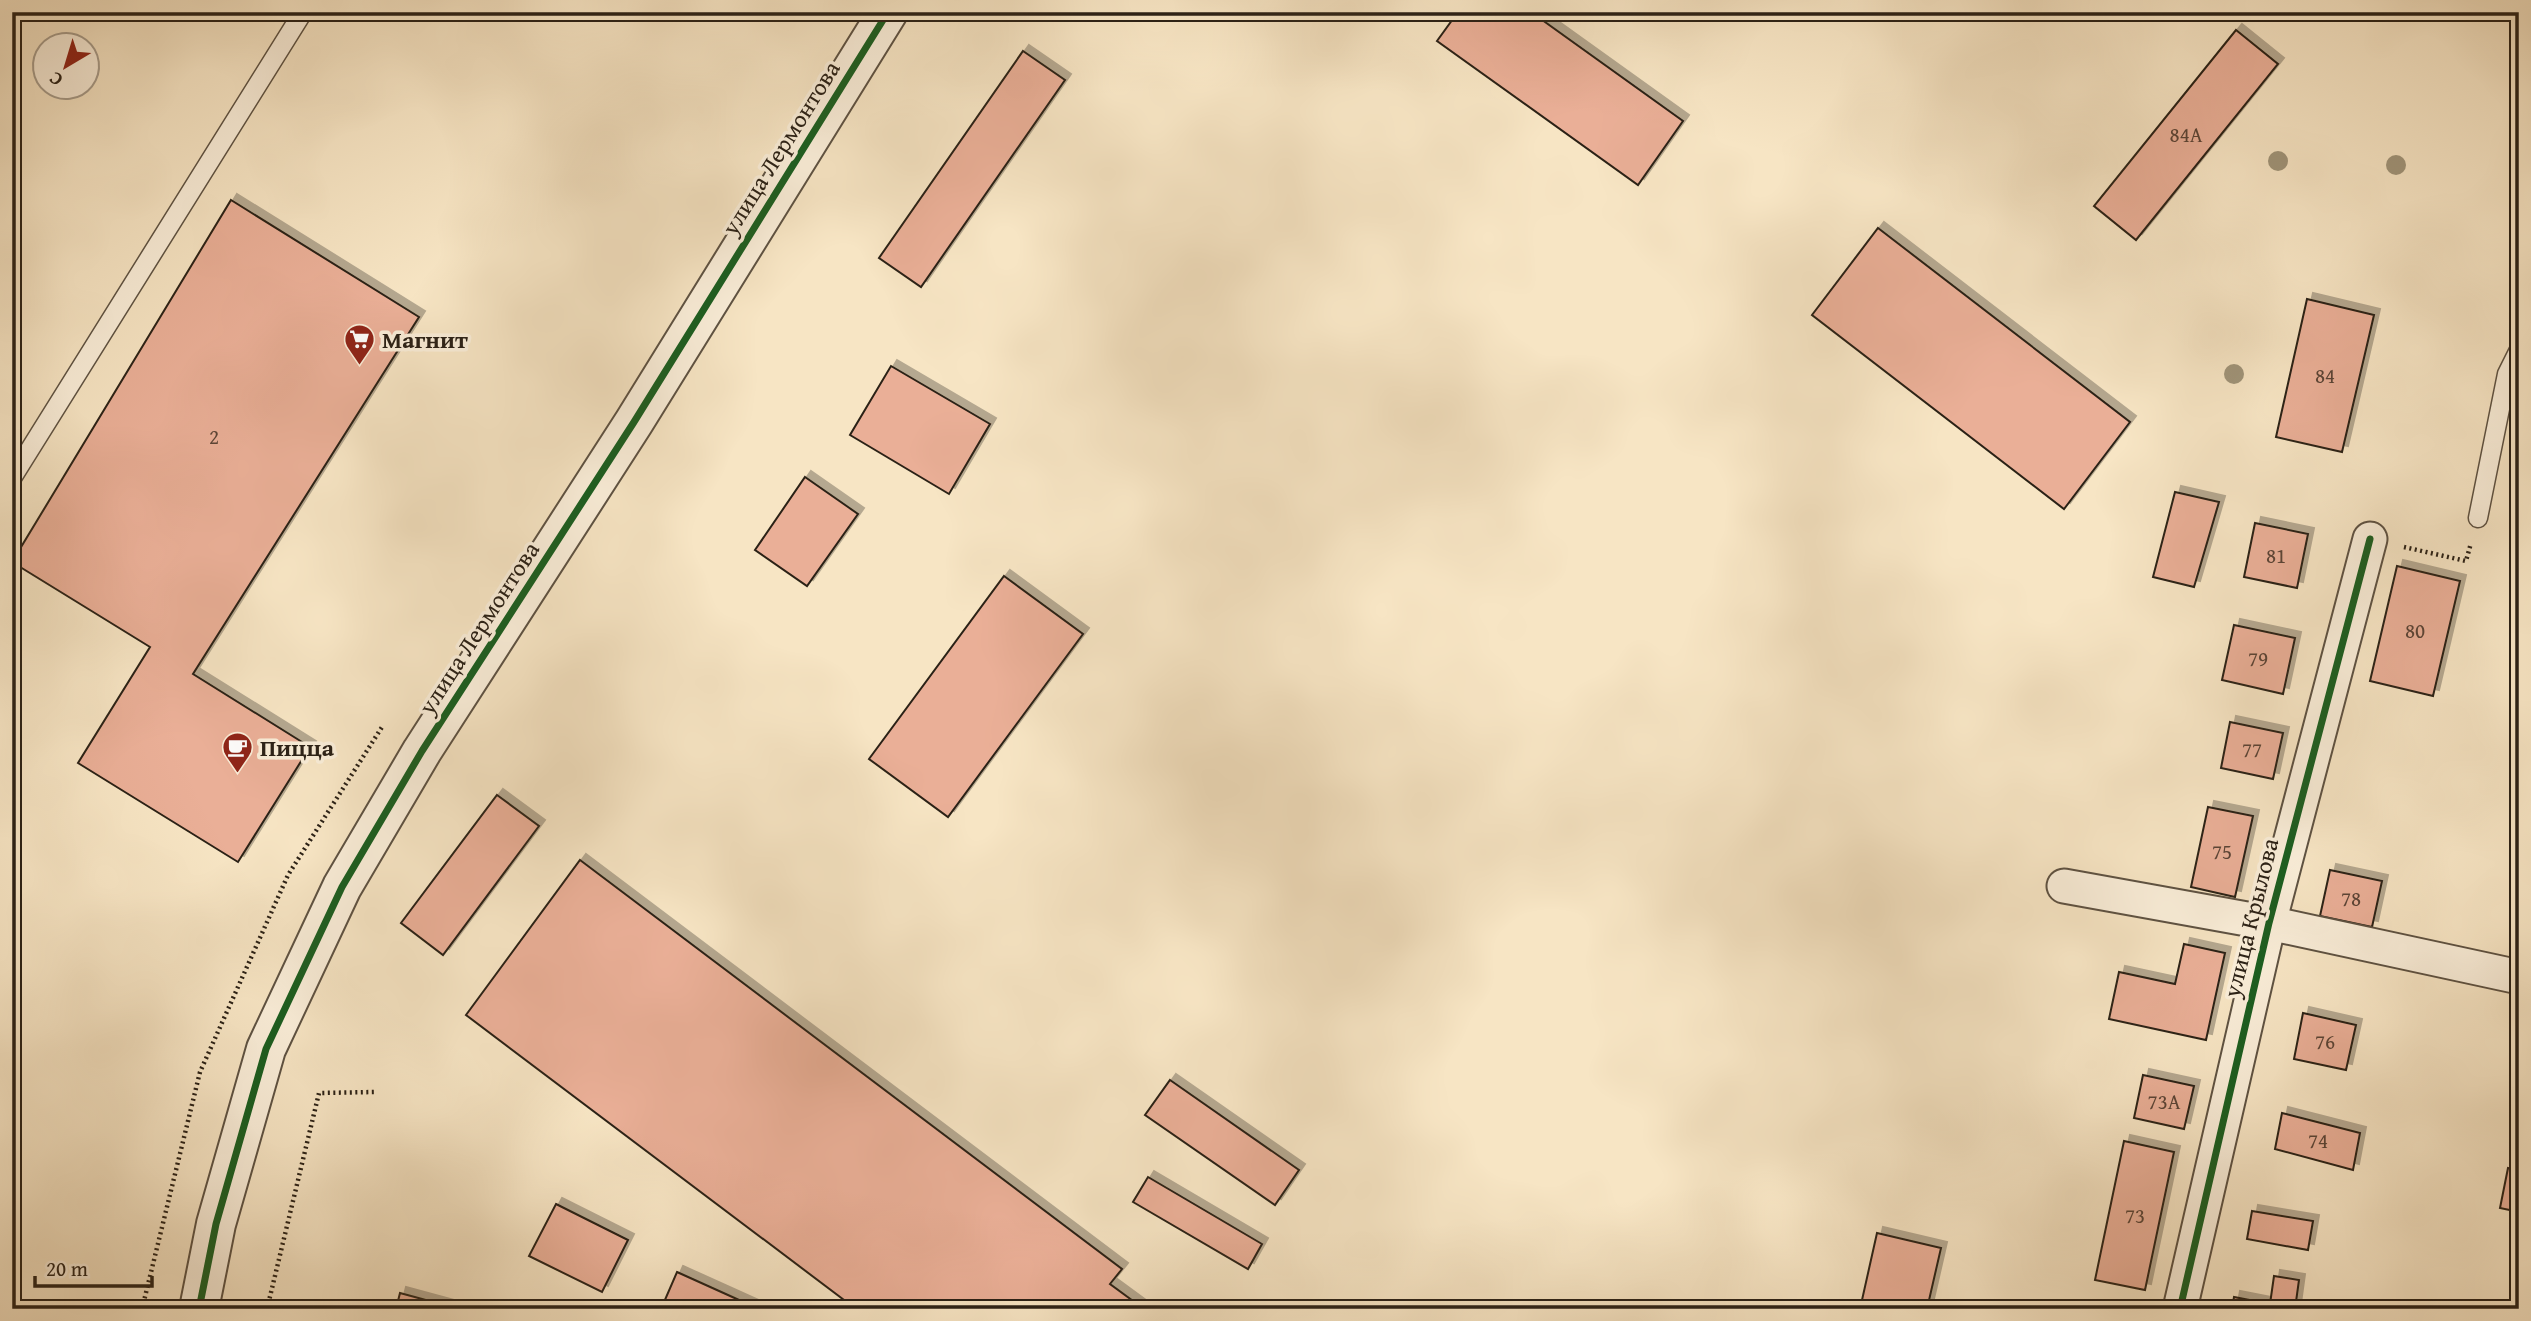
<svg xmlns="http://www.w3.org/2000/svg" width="2531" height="1321" font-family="'Gentium Book Plus',serif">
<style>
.building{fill:#eaaf97;stroke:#2b2116;stroke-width:2;filter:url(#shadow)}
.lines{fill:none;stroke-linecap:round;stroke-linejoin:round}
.service-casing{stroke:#5e5242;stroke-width:21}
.minor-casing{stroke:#5e5242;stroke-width:37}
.tertiary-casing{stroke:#5e5242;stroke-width:42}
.path{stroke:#2b2116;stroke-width:4.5;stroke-dasharray:2 3.5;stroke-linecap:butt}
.service{stroke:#faeed9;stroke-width:18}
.minor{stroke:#faeed9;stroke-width:33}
.tertiary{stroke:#faeed9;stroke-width:38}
.cycleway-casing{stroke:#faeed9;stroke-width:11}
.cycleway{stroke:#1b5e20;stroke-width:7}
.tree{fill:#a09479}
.labels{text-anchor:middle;stroke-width:7;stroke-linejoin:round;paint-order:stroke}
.number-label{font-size:21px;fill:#5b4436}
.street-label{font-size:24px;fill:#2b2116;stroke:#faeed9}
.poi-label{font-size:24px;font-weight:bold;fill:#2b2116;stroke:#faeed9;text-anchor:start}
</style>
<defs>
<filter id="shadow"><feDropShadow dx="6" dy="-6" stdDeviation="0" flood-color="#0004"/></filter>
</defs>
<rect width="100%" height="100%" fill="#f7e5c4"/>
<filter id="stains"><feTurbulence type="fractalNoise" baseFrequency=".00286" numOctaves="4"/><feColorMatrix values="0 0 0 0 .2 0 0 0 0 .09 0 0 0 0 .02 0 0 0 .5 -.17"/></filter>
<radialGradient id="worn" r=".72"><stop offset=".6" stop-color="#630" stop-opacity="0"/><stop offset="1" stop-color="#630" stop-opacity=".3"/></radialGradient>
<!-- building -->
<g class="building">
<path d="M1458,12H1531L1683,121L1638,185L1437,41Z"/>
<path d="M2236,30L2278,64L2136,240L2094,206Z"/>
<path d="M1023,51L1065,80L921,287L879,258Z"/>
<path d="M231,200L419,317L193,674L310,747L238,862L78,763L150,647L12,562Z"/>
<path d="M1878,228L2130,422L2064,509L1812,315Z"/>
<path d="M2307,299L2374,315L2342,452L2276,437Z"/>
<path d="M891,366L990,424L949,494L850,435Z"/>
<path d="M805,477L858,514L807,586L755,550Z"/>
<path d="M2175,492L2219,502L2194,587L2153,577Z"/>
<path d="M2255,523L2308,534L2297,588L2244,577Z"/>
<path d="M2397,566L2460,581L2433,696L2370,681Z"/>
<path d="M1004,576L1083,634L948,817L869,759Z"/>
<path d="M2234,625L2295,638L2283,694L2222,680Z"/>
<path d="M2230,722L2283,733L2273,779L2221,768Z"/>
<path d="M497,795L539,826L443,955L401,923Z"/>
<path d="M2208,807L2253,816L2235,897L2191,887Z"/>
<path d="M580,860L1122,1269L1110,1284L1144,1309H856L466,1015Z"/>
<path d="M2330,870L2382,881L2372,927L2320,916Z"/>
<path d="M2184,944L2225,953L2206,1040L2109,1019L2119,972L2175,984Z"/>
<path d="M2303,1013L2356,1025L2346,1070L2294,1059Z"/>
<path d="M2143,1075L2194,1086L2184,1129L2134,1118Z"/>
<path d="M1170,1080L1299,1170L1275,1205L1145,1115Z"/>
<path d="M2282,1113L2360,1133L2353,1170L2275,1149Z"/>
<path d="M2124,1141L2174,1152L2145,1290L2095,1280Z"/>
<path d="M2508,1168L2519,1170V1212L2500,1208Z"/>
<path d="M1148,1177L1262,1244L1248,1269L1133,1202Z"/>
<path d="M556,1204L628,1240L602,1292L529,1256Z"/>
<path d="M2252,1211L2313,1221L2308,1250L2247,1239Z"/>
<path d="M1877,1233L1941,1248L1927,1309H1860Z"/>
<path d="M677,1272L759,1309H661Z"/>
<path d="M2274,1276L2299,1280L2295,1309H2232L2234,1297L2270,1304Z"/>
<path d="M400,1293L459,1309H396Z"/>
</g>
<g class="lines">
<defs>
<g id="service">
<path d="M12,478L303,12"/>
<path d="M2478,518L2507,374L2519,350"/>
</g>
<g id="minor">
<path d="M2064,886L2269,923L2519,977"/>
<path d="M2180,1309L2269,923L2370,539"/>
</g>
<path id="tertiary" d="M199,1309L216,1224L266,1049L342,887L422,751L634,422L888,12"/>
</defs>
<!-- service casing -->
<use href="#service" class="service-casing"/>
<!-- minor casing -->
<use href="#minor" class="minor-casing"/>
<!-- tertiary casing -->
<use href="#tertiary" class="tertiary-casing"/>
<!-- path -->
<g class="path">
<path d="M2404,547L2466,561L2471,543"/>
<path d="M142,1309L200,1072L288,875L382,727"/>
<path d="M267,1309L319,1093L375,1092"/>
</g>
<!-- service -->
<use href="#service" class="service"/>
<!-- minor -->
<use href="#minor" class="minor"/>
<!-- tertiary -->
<use href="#tertiary" class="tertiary"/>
<defs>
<g id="cycleway">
<path d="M199,1309L216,1224L266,1049L342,887L422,751L634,422L888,12"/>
<path d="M2180,1309L2269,923L2370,539"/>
</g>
</defs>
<!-- cycleway casing -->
<use href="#cycleway" class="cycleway-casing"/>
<!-- cycleway -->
<use href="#cycleway" class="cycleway"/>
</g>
<!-- trees -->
<g class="tree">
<circle cx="2278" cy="161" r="10"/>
<circle cx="2396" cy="165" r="10"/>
<circle cx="2234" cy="374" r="10"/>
</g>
<!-- icons -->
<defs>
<symbol id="supermarket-pin" viewBox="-11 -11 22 30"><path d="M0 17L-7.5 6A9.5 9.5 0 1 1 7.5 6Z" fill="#8f2418" stroke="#faeed9"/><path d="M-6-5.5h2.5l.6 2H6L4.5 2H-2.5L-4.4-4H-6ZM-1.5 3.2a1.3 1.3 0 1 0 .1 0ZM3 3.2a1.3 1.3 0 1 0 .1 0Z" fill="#fff"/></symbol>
<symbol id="cafe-pin" viewBox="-11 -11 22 30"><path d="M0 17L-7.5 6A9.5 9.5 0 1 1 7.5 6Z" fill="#8f2418" stroke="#faeed9"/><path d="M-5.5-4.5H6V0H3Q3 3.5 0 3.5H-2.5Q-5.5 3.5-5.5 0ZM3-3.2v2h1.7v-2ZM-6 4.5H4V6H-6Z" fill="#fff"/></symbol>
</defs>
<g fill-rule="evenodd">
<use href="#supermarket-pin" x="342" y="322" width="35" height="47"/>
<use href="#cafe-pin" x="220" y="730" width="35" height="47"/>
</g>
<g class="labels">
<!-- number labels -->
<g class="number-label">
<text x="2186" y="142">84А</text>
<text x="2325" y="383">84</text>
<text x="214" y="444">2</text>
<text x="2276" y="563">81</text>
<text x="2415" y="638">80</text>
<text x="2258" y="666">79</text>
<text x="2252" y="757">77</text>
<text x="2222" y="859">75</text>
<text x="2351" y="906">78</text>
<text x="2325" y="1049">76</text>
<text x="2164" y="1109">73А</text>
<text x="2318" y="1148">74</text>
<text x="2135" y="1223">73</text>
</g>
<!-- street labels -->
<g class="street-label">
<text transform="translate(781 148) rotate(-58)" y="8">улица Лермонтова</text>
<text transform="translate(479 628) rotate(-57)" y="8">улица Лермонтова</text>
<text transform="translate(2251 918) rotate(-76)" y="8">улица Крылова</text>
</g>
<!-- poi labels -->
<g class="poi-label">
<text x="382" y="348">Магнит</text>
<text x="260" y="756">Пицца</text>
</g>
</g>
<!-- margin -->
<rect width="2531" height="1321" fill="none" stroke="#f7e5c4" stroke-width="42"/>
<rect x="14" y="14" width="2503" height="1293" fill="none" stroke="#2b2116" stroke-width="3.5"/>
<rect x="21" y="21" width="2489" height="1279" fill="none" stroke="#2b2116" stroke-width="2"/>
<!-- north arrow -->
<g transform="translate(66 66) rotate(218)"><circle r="33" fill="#faeed9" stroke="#a79c8b" stroke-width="2"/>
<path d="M0-5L12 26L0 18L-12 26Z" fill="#8f2418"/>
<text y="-10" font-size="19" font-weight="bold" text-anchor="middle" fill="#2b2116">С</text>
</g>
<!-- scale -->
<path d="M35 1276v10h117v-10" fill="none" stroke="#2b2116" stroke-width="3.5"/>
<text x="46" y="1276" font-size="21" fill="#2b2116" stroke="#faeed9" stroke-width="5" paint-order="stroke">20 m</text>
<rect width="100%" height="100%" filter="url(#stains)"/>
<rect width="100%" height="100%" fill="url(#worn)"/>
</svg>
